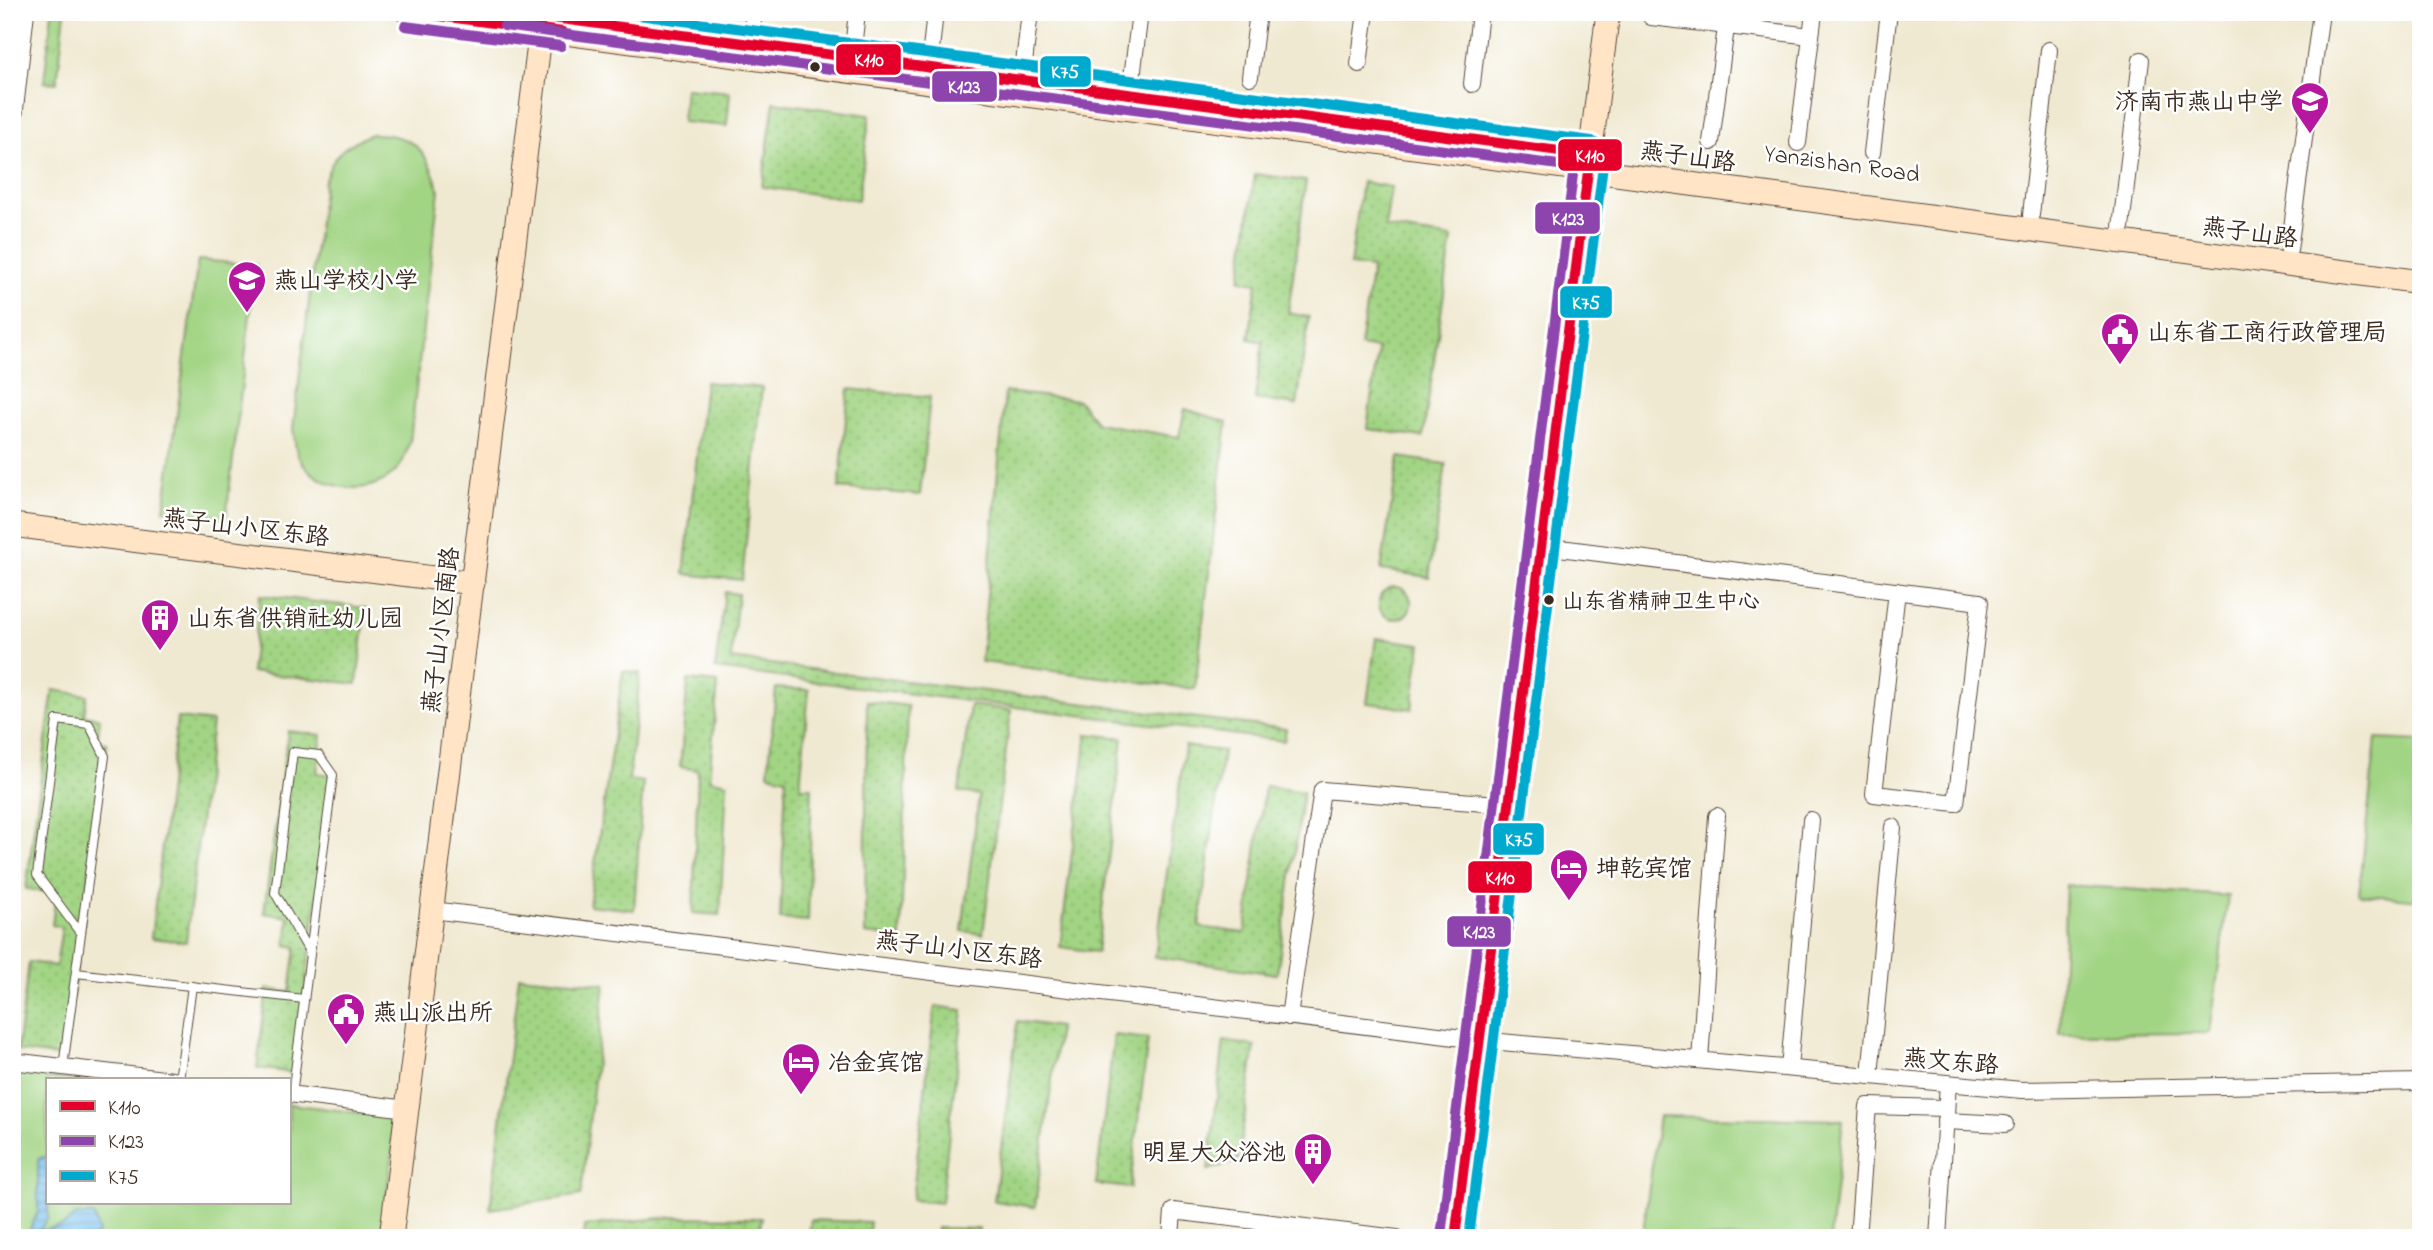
<svg xmlns="http://www.w3.org/2000/svg" width="2433" height="1250" font-family="'Indie Flower','LXGW WenKai TC',sans-serif">
<style>
.grass{fill:url(#grass-tufts);stroke:#6e7f50;stroke-width:2}
.park{fill:#a1d483;stroke:#6e7f50;stroke-width:2}
.garden{fill:url(#garden-dots);stroke:#6e7f50;stroke-width:2}
.water{fill:url(#water-rules);stroke:#587586;stroke-width:2}
.lines{fill:none;stroke-linecap:round;stroke-linejoin:round}
.lane-casing{stroke:#564739;stroke-width:10}
.street-casing{stroke:#564739;stroke-width:18}
.secondary-casing{stroke:#564739;stroke-width:25}
.lane{stroke:#fff;stroke-width:8}
.street{stroke:#fff;stroke-width:16}
.secondary{stroke:#ffe4c6;stroke-width:23}
.bus-1-casing{stroke:#fff;stroke-width:16}
.bus-2-casing{stroke:#fff;stroke-width:16}
.bus-3-casing{stroke:#fff;stroke-width:16}
.bus-1{stroke:#e4002b;stroke-width:10}
.bus-2{stroke:#8e44ad;stroke-width:10}
.bus-3{stroke:#00a9ce;stroke-width:10}
.bus-dot{fill:#3b2a1e;stroke:#fff;stroke-width:2.5}
.labels{text-anchor:middle;stroke-width:5;stroke-linejoin:round;paint-order:stroke}
.bus-label{font-size:22px;fill:#3b2a1e;stroke:#fff;text-anchor:start}
.poi-label{font-size:24px;fill:#3b2a1e;stroke:#fff;text-anchor:start}
.street-label{font-size:24px;fill:#3b2a1e;stroke:#fff}
.line-badge{stroke:#fff;stroke-width:2.5}
.badge-label{font-size:19px;text-anchor:middle;font-weight:bold;fill:#fff}
</style>
<defs>
<pattern id="grass-tufts" width="24" height="20" patternUnits="userSpaceOnUse" patternTransform="scale(1.75)"><rect width="24" height="20" fill="#a1d483"/><path d="M3 7l-1-3M5 7V3M7 7l1-3M15 17l-1-3M17 17v-4M19 17l1-3" fill="none" stroke="#8cb671"/></pattern>
<pattern id="garden-dots" width="8" height="8" patternUnits="userSpaceOnUse" patternTransform="scale(1.75)"><rect width="8" height="8" fill="#a1d483"/><path d="M2 2h.1M6 6h.1" fill="none" stroke="#8cb671" stroke-width="1.8" stroke-linecap="round"/></pattern>
<pattern id="water-rules" width="6" height="5" patternUnits="userSpaceOnUse" patternTransform="scale(1.75)"><rect width="6" height="5" fill="#75c0ef"/><path d="M0 2.5h6" fill="none" stroke="#619cc1"/></pattern>
</defs>
<rect width="100%" height="100%" fill="#fff"/>
<filter id="ink" filterUnits="userSpaceOnUse"><feTurbulence type="fractalNoise" baseFrequency=".0143" numOctaves="2"/><feDisplacementMap in="SourceGraphic" scale="14" xChannelSelector="R" yChannelSelector="G"/><feConvolveMatrix kernelMatrix="1 2 1 2 8 2 1 2 1" color-interpolation-filters="sRGB"/></filter>
<filter id="wash" filterUnits="userSpaceOnUse"><feTurbulence type="fractalNoise" baseFrequency=".00686" numOctaves="4" result="noise"/><feDisplacementMap in="SourceGraphic" scale="28" xChannelSelector="R" yChannelSelector="G"/><feGaussianBlur stdDeviation="1.57" result="paint"/><feColorMatrix in="noise" values="0 0 0 0 0 0 0 0 0 0 0 0 0 0 0 0 0 1.4 0 .05"/><feComposite in="paint" operator="in"/></filter>
<g filter="url(#wash)">
<rect width="100%" height="100%" fill="#f0e9d1"/>
<!-- grass -->
<path class="grass" d="M52,12H65L57,83L44,82Z"/>
<!-- park -->
<g class="park">
<path d="M371,134C415,134 427,150 439,190L410,441C407,448 405,459 400,466C375,500 317,493 298,456C295,449 295,437 293,429L324,182C334,153 343,146 371,134Z"/>
<path d="M198,260L256,265L226,518L164,510Z"/>
<path d="M2376,739L2421,741V900L2359,894Z"/>
<path d="M2066,885L2228,896L2210,1033L2060,1034Z"/>
<path d="M12,1071L88,1080H47V1203H289V1104L392,1117V1158L380,1238H12Z"/>
<path d="M1659,1116L1843,1120L1830,1238H1642Z"/>
</g>
<!-- garden -->
<g class="garden">
<path d="M685,88L730,92L727,126L682,122Z"/>
<path d="M774,102L870,115L858,200L762,187Z"/>
<path d="M1255,174L1306,181L1288,313L1309,317L1297,405L1255,399L1263,342L1249,339L1257,283L1240,280Z"/>
<path d="M1362,182L1391,187L1385,228L1452,238L1423,437L1367,429L1378,349L1360,346L1372,268L1350,265Z"/>
<path d="M705,382L762,388L742,580L684,574Z"/>
<path d="M849,389L930,397L920,495L839,488Z"/>
<path d="M1005,392L1078,400L1097,423L1179,437L1185,409L1227,422L1195,689L981,662Z"/>
<path d="M1399,457L1446,464L1429,577L1381,570Z"/>
<circle cx="1395" cy="603" r="16"/>
<path d="M725,592L738,594L731,659L1286,729L1284,741L715,669Z"/>
<path d="M260,595L366,608L357,684L251,672Z"/>
<path d="M1376,638L1421,644L1412,709L1367,703Z"/>
<path d="M623,671L640,673L629,780L643,782L634,910L589,905Z"/>
<path d="M688,680L718,683L709,779L727,783L720,915L693,913L698,770L680,767Z"/>
<path d="M776,688L809,690L800,787H812L808,921L780,919L786,778L768,774Z"/>
<path d="M53,690L87,695L84,715L100,718L97,742L107,743L64,1057L17,1051L29,962L56,966L62,927L52,925L56,893L26,889Z"/>
<path d="M867,701L908,706L901,938L865,934Z"/>
<path d="M970,705L1011,710L983,934L962,931L979,795L959,792Z"/>
<path d="M177,718L212,722L186,942L151,938Z"/>
<path d="M288,731L322,735L317,773L333,775L294,1073L257,1068L267,989L290,992L296,947L286,945L289,917L264,913Z"/>
<path d="M1087,734L1123,738L1097,952L1060,947Z"/>
<path d="M1185,746L1223,751L1199,927L1245,933L1265,786L1303,792L1277,974L1155,957Z"/>
<path d="M519,976L605,984L581,1195L490,1209Z"/>
<path d="M935,1006L963,1010L941,1203L912,1200Z"/>
<path d="M1018,1021L1059,1027L1035,1207L994,1201Z"/>
<path d="M1114,1035L1148,1039L1130,1188L1096,1184Z"/>
<path d="M1224,1041L1255,1046L1238,1161L1208,1170Z"/>
<path d="M670,1217L762,1218L758,1238H584L585,1226Z"/>
<path d="M811,1220L870,1222L868,1238H808Z"/>
<path d="M937,1228L979,1229L978,1238H936Z"/>
</g>
<!-- water -->
<path class="water" d="M47,1156L48,1218L39,1231L63,1226L76,1215H94L99,1233L92,1238H34L30,1229L38,1212V1159Z"/>
</g>
<g filter="url(#ink)">
<g class="lines">
<defs>
<g id="lane">
<path d="M76,973L304,999"/>
<path d="M63,1067L105,756L89,724L57,720L37,875L81,934"/>
<path d="M179,1080L192,986"/>
<path d="M292,1095L333,775L319,755L293,752L275,893L310,953"/>
</g>
<g id="street">
<path d="M1651,17L1811,36"/>
<path d="M660,33L662,12"/>
<path d="M750,44L754,12"/>
<path d="M852,58L857,12"/>
<path d="M1359,64L1366,12"/>
<path d="M929,68L935,12"/>
<path d="M1250,77L1258,12"/>
<path d="M1022,80L1030,12"/>
<path d="M1472,84L1480,12"/>
<path d="M1130,94L1140,12"/>
<path d="M12,135L26,12"/>
<path d="M1711,142L1728,12"/>
<path d="M1798,143L1814,12"/>
<path d="M1872,153L1889,12"/>
<path d="M2031,215L2049,50"/>
<path d="M2121,227L2141,60"/>
<path d="M2289,250L2321,12"/>
<path d="M1542,547L1568,549L1980,602L1956,803L1874,794L1897,591"/>
<path d="M432,910L1479,1040L2022,1090L2421,1082"/>
<path d="M1289,1017L1322,790L1510,805"/>
<path d="M1700,1060L1717,816"/>
<path d="M12,1061L172,1080"/>
<path d="M1789,1068L1811,820"/>
<path d="M1870,1076L1893,827"/>
<path d="M289,1094L407,1109"/>
<path d="M1945,1121L2005,1124"/>
<path d="M1171,1238L1173,1211L1397,1238"/>
<path d="M1858,1238L1868,1106L1946,1108"/>
<path d="M1938,1238L1948,1083"/>
</g>
<g id="secondary">
<path d="M407,12L2421,282"/>
<path d="M12,525L473,583"/>
<path d="M391,1238L543,12"/>
<path d="M1455,1238L1608,12"/>
</g>
</defs>
<!-- lane casing -->
<use href="#lane" class="lane-casing"/>
<!-- street casing -->
<use href="#street" class="street-casing"/>
<!-- secondary casing -->
<use href="#secondary" class="secondary-casing"/>
<!-- lane -->
<use href="#lane" class="lane"/>
<!-- street -->
<use href="#street" class="street"/>
<!-- secondary -->
<use href="#secondary" class="secondary"/>
<defs>
<g id="bus-1">
<path d="M409,12L563,32"/>
<path d="M508,12L1590,155L1455,1238"/>
</g>
<g id="bus-2">
<path d="M405,26L561,46"/>
<path d="M504,26L1574,167L1441,1236"/>
</g>
<path id="bus-3" d="M615,12L1592,141L1602,148L1604,157L1469,1238"/>
</defs>
<!-- bus-1 casing -->
<use href="#bus-1" class="bus-1-casing"/>
<!-- bus-2 casing -->
<use href="#bus-2" class="bus-2-casing"/>
<!-- bus-3 casing -->
<use href="#bus-3" class="bus-3-casing"/>
<!-- bus-1 -->
<use href="#bus-1" class="bus-1"/>
<!-- bus-2 -->
<use href="#bus-2" class="bus-2"/>
<!-- bus-3 -->
<use href="#bus-3" class="bus-3"/>
</g>
</g>
<!-- icons -->
<defs>
<symbol id="school-pin" viewBox="-11 -11 22 30"><path d="M0 17L-7.5 6A9.5 9.5 0 1 1 7.5 6Z" fill="#b5179e" stroke="#fff"/><path d="M0-5L7-2L0 1L-7-2ZM-4 1L0 2.5L4 1V4Q0 6-4 4Z" fill="#fff"/></symbol>
<symbol id="civic-pin" viewBox="-11 -11 22 30"><path d="M0 17L-7.5 6A9.5 9.5 0 1 1 7.5 6Z" fill="#b5179e" stroke="#fff"/><path d="M-.6-6.5H3V-4.5H.6V-3L4-1V1h2V6H-6V1h2V-1L-.6-3ZM-1.2 2.5V6h2.4V2.5Z" fill="#fff"/></symbol>
<symbol id="building-pin" viewBox="-11 -11 22 30"><path d="M0 17L-7.5 6A9.5 9.5 0 1 1 7.5 6Z" fill="#b5179e" stroke="#fff"/><path d="M-4-6H4V6H1V3H-1V6H-4ZM-2.5-4.3h1.7v1.8h-1.7ZM.8-4.3h1.7v1.8H.8ZM-2.5-1h1.7V.8h-1.7ZM.8-1h1.7V.8H.8Z" fill="#fff"/></symbol>
<symbol id="hotel-pin" viewBox="-11 -11 22 30"><path d="M0 17L-7.5 6A9.5 9.5 0 1 1 7.5 6Z" fill="#b5179e" stroke="#fff"/><path d="M-6-4.5h1.5V1H6V5H4.5V3h-9V5H-6ZM-4 0a1.8 1.8 0 1 1 3.6 0ZM.5 0V-2.5h3Q6-2.5 6 0Z" fill="#fff"/></symbol>
</defs>
<g fill-rule="evenodd">
<use href="#school-pin" x="2288" y="79" width="44" height="60"/>
<use href="#school-pin" x="225" y="258" width="44" height="60"/>
<use href="#civic-pin" x="2098" y="310" width="44" height="60"/>
<use href="#building-pin" x="138" y="596" width="44" height="60"/>
<use href="#hotel-pin" x="1547" y="846" width="44" height="60"/>
<use href="#civic-pin" x="324" y="990" width="44" height="60"/>
<use href="#hotel-pin" x="779" y="1040" width="44" height="60"/>
<use href="#building-pin" x="1291" y="1130" width="44" height="60"/>
</g>
<!-- markers -->
<g class="bus-dot">
<circle cx="815" cy="67" r="6"/>
<circle cx="1549" cy="600" r="6"/>
</g>
<g class="labels">
<!-- bus labels -->
<g class="bus-label">
<text x="1562" y="608">山东省精神卫生中心</text>
</g>
<!-- poi labels -->
<g class="poi-label">
<text x="2283" y="109" text-anchor="end">济南市燕山中学</text>
<text x="274" y="288">燕山学校小学</text>
<text x="2147" y="340">山东省工商行政管理局</text>
<text x="187" y="626">山东省供销社幼儿园</text>
<text x="1596" y="876">坤乾宾馆</text>
<text x="373" y="1020">燕山派出所</text>
<text x="828" y="1070">冶金宾馆</text>
<text x="1286" y="1160" text-anchor="end">明星大众浴池</text>
</g>
<!-- street labels -->
<g class="street-label">
<text transform="translate(1688 156) rotate(8)" y="8">燕子山路</text>
<text transform="translate(1842 163) rotate(8)" y="8">Yanzishan Road</text>
<text transform="translate(2250 232) rotate(8)" y="8">燕子山路</text>
<text transform="translate(246 527) rotate(7)" y="8">燕子山小区东路</text>
<text transform="translate(440 630) rotate(-83)" y="8">燕子山小区南路</text>
<text transform="translate(959 949) rotate(7)" y="8">燕子山小区东路</text>
<text transform="translate(1951 1061) rotate(5)" y="8">燕文东路</text>
</g>
</g>
<g class="line-badge">
<rect x="835" y="43" width="67" height="33" rx="7" fill="#e4002b"/>
<rect x="1039" y="55" width="53" height="33" rx="7" fill="#00a9ce"/>
<rect x="931" y="70" width="67" height="33" rx="7" fill="#8e44ad"/>
<rect x="1557" y="138" width="66" height="34" rx="7" fill="#e4002b"/>
<rect x="1534" y="201" width="67" height="34" rx="7" fill="#8e44ad"/>
<rect x="1559" y="285" width="54" height="34" rx="7" fill="#00a9ce"/>
<rect x="1492" y="822" width="53" height="34" rx="7" fill="#00a9ce"/>
<rect x="1467" y="860" width="66" height="34" rx="7" fill="#e4002b"/>
<rect x="1446" y="915" width="66" height="33" rx="7" fill="#8e44ad"/>
</g>
<g class="badge-label">
<text x="869" y="66">K110</text>
<text x="1065" y="78">K75</text>
<text x="964" y="93">K123</text>
<text x="1590" y="162">K110</text>
<text x="1568" y="225">K123</text>
<text x="1586" y="309">K75</text>
<text x="1519" y="846">K75</text>
<text x="1500" y="884">K110</text>
<text x="1479" y="938">K123</text>
</g>
<!-- margin -->
<rect width="2433" height="1250" fill="none" stroke="#fff" stroke-width="42"/>
<!-- legend -->
<rect x="46" y="1078" width="245" height="126" fill="#ffffff" stroke="#b1aaa5" stroke-width="2"/>
<rect x="60" y="1101" width="35" height="10" fill="#e4002b" stroke="#b1aaa5" stroke-width="2"/>
<text x="108" y="1114" font-size="21" fill="#3b2a1e">K110</text>
<rect x="60" y="1136" width="35" height="10" fill="#8e44ad" stroke="#b1aaa5" stroke-width="2"/>
<text x="108" y="1148" font-size="21" fill="#3b2a1e">K123</text>
<rect x="60" y="1171" width="35" height="10" fill="#00a9ce" stroke="#b1aaa5" stroke-width="2"/>
<text x="108" y="1184" font-size="21" fill="#3b2a1e">K75</text>
</svg>
